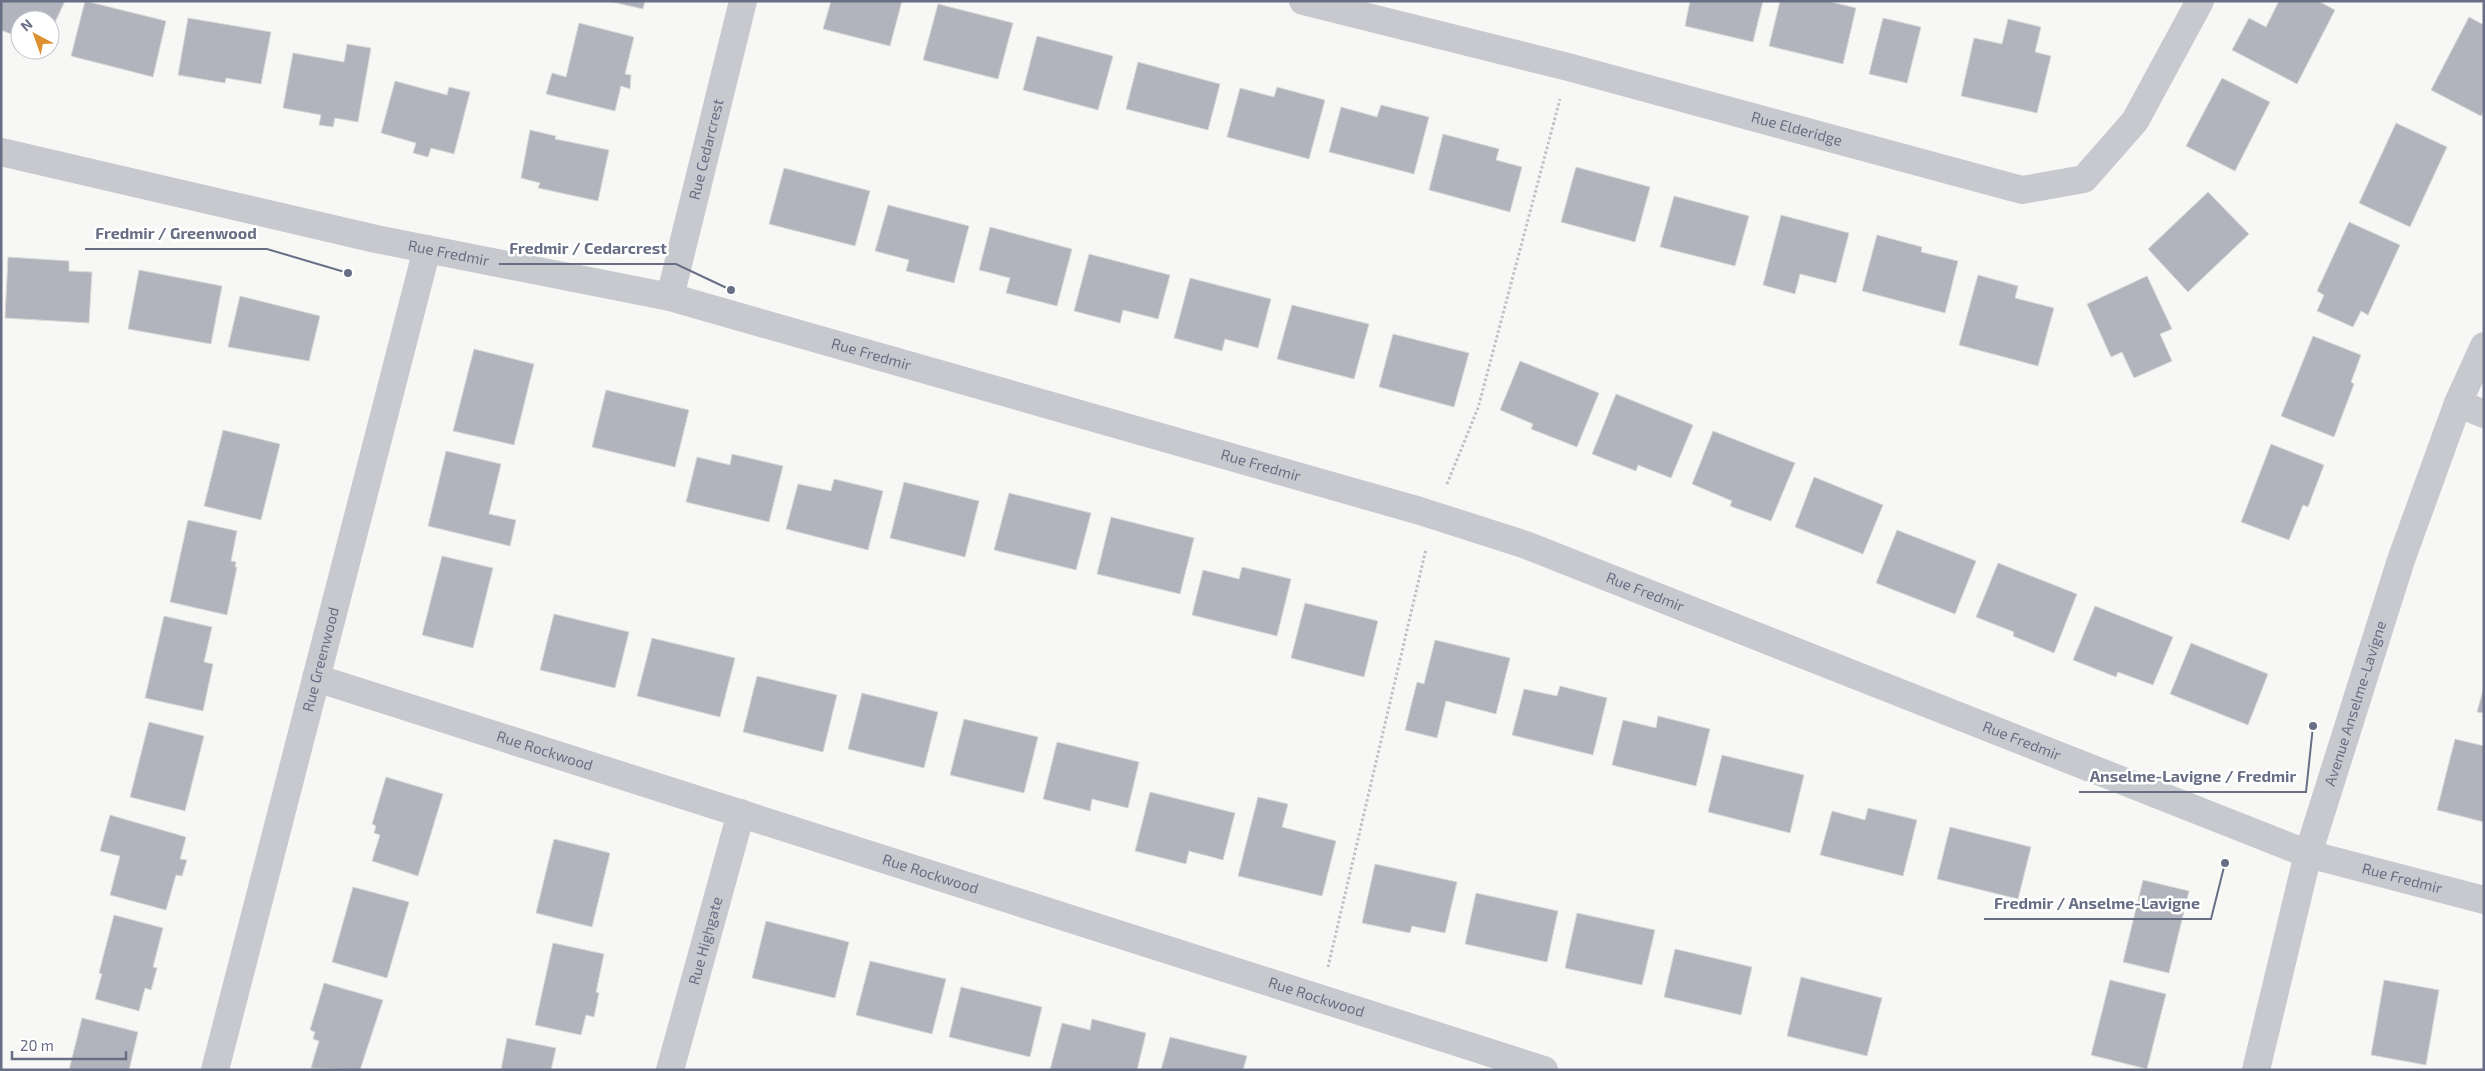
<svg xmlns="http://www.w3.org/2000/svg" width="2485" height="1071" font-family="'Exo 2',sans-serif">
<style>
.building{fill:#b1b4bc;stroke:#d9d9d7}
.lines{fill:none;stroke-linecap:round;stroke-linejoin:round}
.path{stroke:#bfc0c3;stroke-width:3;stroke-dasharray:2.5 2.5;stroke-linecap:butt}
.minor{stroke:#c8c9ce;stroke-width:28}
.tertiary{stroke:#c8c9ce;stroke-width:28}
.labels{text-anchor:middle;stroke-width:5;stroke-linejoin:round;paint-order:stroke}
.street-label{font-size:15px;fill:#686f85;stroke:#fff}
.leader{fill:none;stroke:#686f85;stroke-width:2}
.callout-dot{fill:#686f85;stroke:#fff;stroke-width:2}
.callout-label{font-size:16px;text-anchor:middle;font-weight:bold;fill:#686f85;stroke:#fff;stroke-width:5;stroke-linejoin:round;paint-order:stroke}
</style>
<rect width="100%" height="100%" fill="#f7f8f5"/>
<!-- building -->
<g class="building">
<path d="M1,1H65L50,33V20H20V29L14,26L11,34L1,30Z"/>
<path d="M85,1L166,21L153,77L71,56Z"/>
<path d="M608,1H645L643,9Z"/>
<path d="M831,1H902L890,46L823,29Z"/>
<path d="M1690,1H1763L1753,42L1685,26Z"/>
<path d="M1780,1H1827L1856,8L1843,64L1769,46Z"/>
<path d="M2279,1H2318L2335,10L2297,84L2232,50L2249,18L2266,27Z"/>
<path d="M938,4L1013,23L998,79L923,60Z"/>
<path d="M2469,17L2484,25V111L2481,116L2431,90Z"/>
<path d="M188,18L271,32L261,84L226,78L225,83L178,75Z"/>
<path d="M1883,18L1921,27L1907,83L1869,74Z"/>
<path d="M2008,19L2041,27L2035,52L2051,56L2037,113L1961,96L1974,38L2002,44Z"/>
<path d="M579,23L634,37L625,74L631,75L630,89L621,86L615,111L546,94L552,73L566,77Z"/>
<path d="M1037,36L1113,56L1098,110L1023,90Z"/>
<path d="M347,44L371,48L358,122L335,118L333,127L319,125L321,115L283,108L293,53L344,62Z"/>
<path d="M1138,62L1220,84L1208,130L1126,109Z"/>
<path d="M2222,78L2270,102L2235,171L2186,146Z"/>
<path d="M395,81L447,95L449,87L470,92L454,154L431,148L428,157L413,153L416,143L381,133Z"/>
<path d="M1277,87L1325,100L1309,159L1227,137L1240,88L1274,97Z"/>
<path d="M1381,105L1429,117L1414,174L1329,152L1341,107L1377,117Z"/>
<path d="M2396,123L2447,147L2410,227L2359,203Z"/>
<path d="M530,130L556,136L555,139L609,150L598,201L538,188L540,183L521,178Z"/>
<path d="M1443,134L1499,149L1496,160L1522,167L1510,212L1429,190Z"/>
<path d="M1576,167L1650,187L1635,242L1561,222Z"/>
<path d="M784,168L870,191L855,246L769,224Z"/>
<path d="M2208,192L2249,234L2188,292L2148,249Z"/>
<path d="M1674,196L1749,216L1735,266L1660,247Z"/>
<path d="M888,205L969,226L954,283L906,271L909,260L875,251Z"/>
<path d="M1781,215L1849,233L1836,283L1800,274L1795,294L1763,285Z"/>
<path d="M2349,222L2400,245L2368,315L2361,311L2353,327L2317,311L2324,295L2317,291Z"/>
<path d="M990,227L1072,249L1057,306L1006,293L1010,278L979,270Z"/>
<path d="M1877,235L1922,247L1921,252L1958,261L1945,313L1862,291Z"/>
<path d="M1089,254L1170,275L1158,319L1123,310L1120,323L1074,311Z"/>
<path d="M8,257L69,261V271L92,272L89,323L5,318Z"/>
<path d="M139,270L222,286L211,344L128,329Z"/>
<path d="M1978,275L2018,286L2015,298L2054,308L2038,366L1959,345Z"/>
<path d="M2147,276L2172,329L2160,334L2172,361L2134,378L2122,352L2111,357L2087,304Z"/>
<path d="M1190,278L1271,299L1258,348L1225,339L1222,351L1174,338Z"/>
<path d="M240,296L320,316L309,361L228,347Z"/>
<path d="M1292,305L1369,324L1354,379L1277,359Z"/>
<path d="M1393,334L1469,353L1454,407L1379,387Z"/>
<path d="M2313,336L2361,355L2351,382L2354,384L2334,437L2281,416Z"/>
<path d="M474,349L534,364L514,445L453,431Z"/>
<path d="M1520,361L1599,393L1577,447L1531,429L1533,424L1500,410Z"/>
<path d="M606,390L689,410L675,467L592,447Z"/>
<path d="M1616,394L1693,425L1671,478L1638,465L1636,471L1592,454Z"/>
<path d="M223,430L280,444L261,520L204,506Z"/>
<path d="M1713,431L1795,463L1771,521L1730,506L1732,501L1692,484Z"/>
<path d="M2271,444L2324,465L2308,507L2303,505L2289,540L2241,522Z"/>
<path d="M446,451L501,464L489,514L516,520L510,546L428,526Z"/>
<path d="M732,454L783,466L769,522L686,502L697,457L730,465Z"/>
<path d="M1814,477L1883,505L1863,554L1795,527Z"/>
<path d="M834,479L883,491L868,550L786,529L798,484L831,491Z"/>
<path d="M904,482L979,501L965,557L890,538Z"/>
<path d="M1009,493L1091,513L1076,570L994,550Z"/>
<path d="M1111,517L1194,538L1180,594L1097,574Z"/>
<path d="M188,520L237,531L231,561L236,562L235,567H237L227,615L170,602Z"/>
<path d="M1897,530L1976,561L1955,614L1876,583Z"/>
<path d="M442,556L493,568L473,648L422,635Z"/>
<path d="M1998,563L2077,594L2054,653L2013,636L2014,632L1976,617Z"/>
<path d="M1242,567L1291,579L1277,636L1192,615L1203,570L1239,579Z"/>
<path d="M1305,603L1378,621L1364,677L1291,658Z"/>
<path d="M2095,606L2173,637L2153,685L2118,672L2116,677L2073,660Z"/>
<path d="M554,614L629,632L615,688L540,670Z"/>
<path d="M164,616L212,627L204,662L213,664L203,711L145,698Z"/>
<path d="M652,638L735,658L720,717L637,696Z"/>
<path d="M1435,640L1510,658L1496,714L1446,701L1437,738L1405,730L1417,682L1424,684Z"/>
<path d="M2191,643L2268,674L2248,725L2170,694Z"/>
<path d="M757,676L837,695L823,752L743,732Z"/>
<path d="M1560,686L1607,698L1593,755L1512,735L1524,689L1557,696Z"/>
<path d="M2484,687V713L2477,712Z"/>
<path d="M862,693L938,712L924,768L848,749Z"/>
<path d="M1658,716L1710,729L1696,786L1612,765L1623,720L1656,728Z"/>
<path d="M964,719L1038,737L1024,793L950,775Z"/>
<path d="M149,722L204,736L185,811L130,797Z"/>
<path d="M2455,739L2484,746V822L2437,810Z"/>
<path d="M1057,742L1139,762L1128,808L1092,799L1090,811L1043,799Z"/>
<path d="M1722,755L1804,775L1790,833L1708,812Z"/>
<path d="M386,777L443,794L418,876L372,861L380,835L374,833L376,826L372,824Z"/>
<path d="M1150,792L1235,813L1223,860L1189,851L1186,864L1135,851Z"/>
<path d="M1258,797L1288,804L1282,827L1336,841L1322,896L1238,876Z"/>
<path d="M1868,808L1917,820L1903,876L1820,855L1832,811L1865,820Z"/>
<path d="M110,815L186,837L180,859L187,860L182,876L176,875L166,910L110,895L120,856L100,851Z"/>
<path d="M1950,827L2031,847L2018,899L1937,879Z"/>
<path d="M554,839L610,853L592,927L536,913Z"/>
<path d="M1375,864L1457,882L1445,933L1412,926L1410,933L1362,923Z"/>
<path d="M2143,880L2189,891L2169,973L2123,962Z"/>
<path d="M353,887L409,902L387,978L332,962Z"/>
<path d="M1476,893L1558,911L1547,962L1465,944Z"/>
<path d="M1577,913L1655,930L1642,985L1565,968Z"/>
<path d="M114,915L163,928L153,967L157,968L151,990L145,988L139,1011L95,999L102,974L99,973Z"/>
<path d="M766,921L849,942L835,998L752,978Z"/>
<path d="M553,943L604,954L596,992L599,993L594,1017L586,1015L581,1035L535,1025Z"/>
<path d="M1675,949L1752,967L1741,1015L1664,997Z"/>
<path d="M870,961L946,979L932,1034L856,1015Z"/>
<path d="M1801,977L1882,998L1867,1056L1787,1036Z"/>
<path d="M2110,980L2166,994L2147,1069L2091,1055Z"/>
<path d="M2384,980L2439,990L2426,1065L2371,1055Z"/>
<path d="M324,983L383,1000L360,1070L311,1068L319,1041L313,1039L315,1032L310,1030Z"/>
<path d="M961,987L1042,1007L1030,1057L949,1037Z"/>
<path d="M82,1018L138,1032L129,1070H69Z"/>
<path d="M1092,1019L1146,1033L1137,1070H1050L1062,1023L1090,1030Z"/>
<path d="M1170,1037L1247,1056L1243,1070H1161Z"/>
<path d="M507,1038L556,1048L551,1070H501Z"/>
</g>
<g class="lines">
<!-- path -->
<g class="path">
<path d="M1447,484L1478,408L1560,99"/>
<path d="M1328,967L1426,549"/>
</g>
<!-- minor -->
<g class="minor">
<path id="s1" d="M1303,1L1568,67L2022,190L2084,179L2135,121L2200,1"/>
<path id="s2" d="M670,297L743,1"/>
<path d="M2458,403L2484,414"/>
<path id="s3" d="M316,678L1544,1070"/>
<path id="s4" d="M215,1070L427,249"/>
<path id="s5" d="M670,1070L741,813"/>
</g>
<!-- tertiary -->
<g class="tertiary">
<path id="s6" d="M1,152L376,239L670,297L1420,511L1526,545L2308,854L2484,900"/>
<path id="s7" d="M2256,1070L2308,854L2401,560L2458,403L2484,346"/>
</g>
</g>
<g class="labels">
<!-- street labels -->
<g class="street-label">
<text dy="5" stroke="none"><textPath href="#s1" startOffset="510">Rue Elderidge</textPath></text>
<text dy="5" stroke="none"><textPath href="#s2" startOffset="152">Rue Cedarcrest</textPath></text>
<text dy="5" stroke="none"><textPath href="#s6" startOffset="459">Rue Fredmir</textPath></text>
<text dy="5" stroke="none"><textPath href="#s6" startOffset="894">Rue Fredmir</textPath></text>
<text dy="5" stroke="none"><textPath href="#s6" startOffset="1299">Rue Fredmir</textPath></text>
<text dy="5" stroke="none"><textPath href="#s6" startOffset="1704">Rue Fredmir</textPath></text>
<text dy="5" stroke="none"><textPath href="#s4" startOffset="424">Rue Greenwood</textPath></text>
<text dy="5" stroke="none"><textPath href="#s7" startOffset="380">Avenue Anselme-Lavigne</textPath></text>
<text dy="5" stroke="none"><textPath href="#s6" startOffset="2109">Rue Fredmir</textPath></text>
<text dy="5" stroke="none"><textPath href="#s3" startOffset="240">Rue Rockwood</textPath></text>
<text dy="5" stroke="none"><textPath href="#s3" startOffset="645">Rue Rockwood</textPath></text>
<text dy="5" stroke="none"><textPath href="#s6" startOffset="2514">Rue Fredmir</textPath></text>
<text dy="5" stroke="none"><textPath href="#s5" startOffset="134">Rue Highgate</textPath></text>
<text dy="5" stroke="none"><textPath href="#s3" startOffset="1050">Rue Rockwood</textPath></text>
</g>
</g>
<!-- callouts -->
<path class="leader" d="M348 273L267 249H85M731 290L676 264H499M2313 726L2306 792H2079M2225 863L2211 919H1984"/>
<g class="callout-dot">
<circle cx="348" cy="273" r="5"/>
<circle cx="731" cy="290" r="5"/>
<circle cx="2313" cy="726" r="5"/>
<circle cx="2225" cy="863" r="5"/>
</g>
<g class="callout-label">
<text x="176" y="239">Fredmir / Greenwood</text>
<text x="588" y="254">Fredmir / Cedarcrest</text>
<text x="2193" y="782">Anselme-Lavigne / Fredmir</text>
<text x="2097" y="909">Fredmir / Anselme-Lavigne</text>
</g>
<!-- border -->
<rect width="2485" height="1071" fill="none" stroke="#686f85" stroke-width="5"/>
<!-- north arrow -->
<g transform="translate(35 35) rotate(319)"><circle r="24" fill="#ffffff" stroke="#c3c5ce"/>
<path d="M0-4L9 19L0 12L-9 19Z" fill="#de8f2f"/>
<text y="-8" font-size="14" font-weight="bold" text-anchor="middle" fill="#686f85">N</text>
</g>
<!-- scale -->
<path d="M12 1051v8h114v-8" fill="none" stroke="#686f85" stroke-width="2.5"/>
<text x="20" y="1051" font-size="15" fill="#686f85" stroke="#ffffff" stroke-width="4" paint-order="stroke">20 m</text>
</svg>
